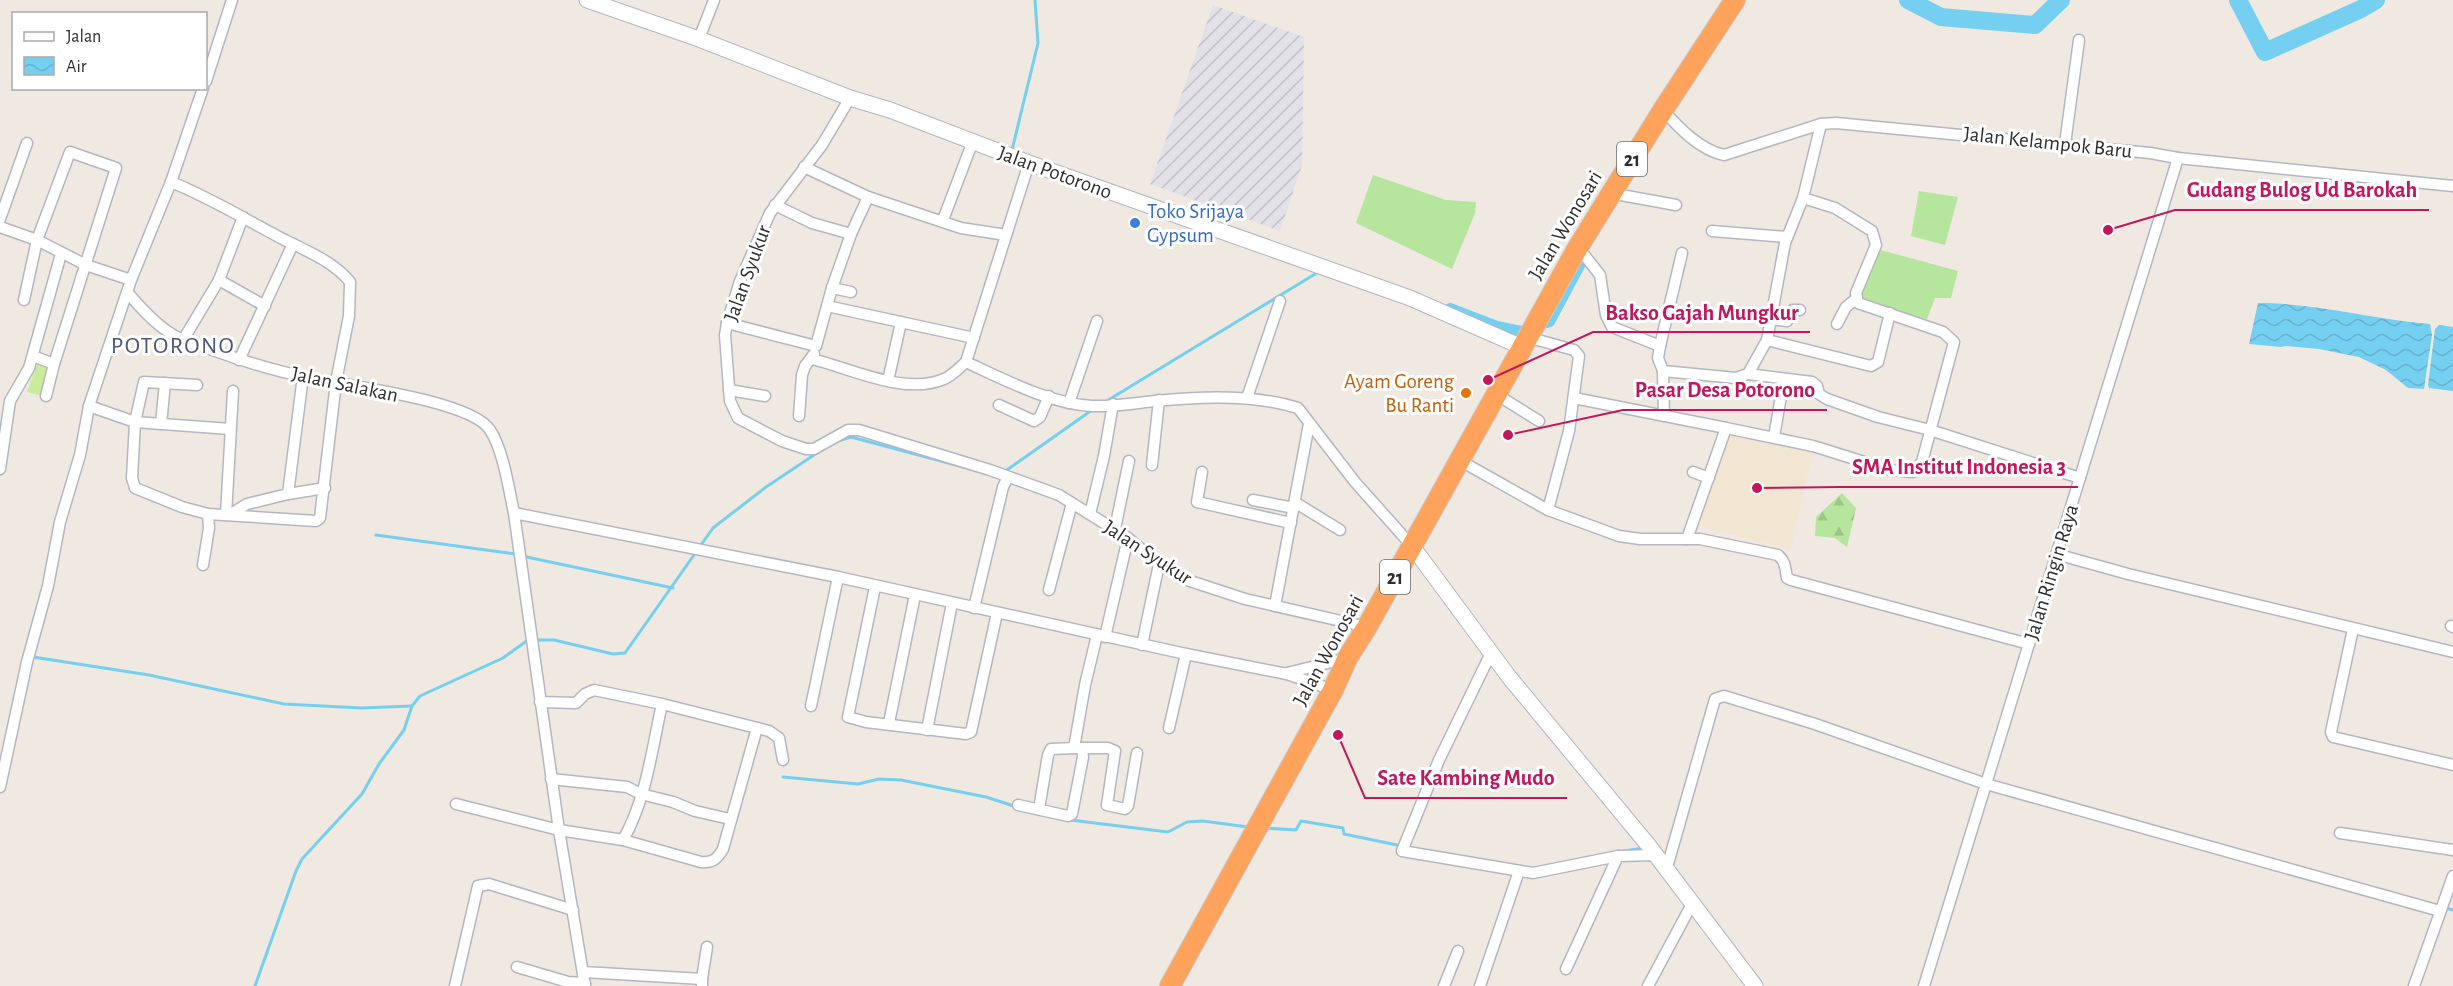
<svg xmlns="http://www.w3.org/2000/svg" width="2453" height="986" font-family="'Alegreya Sans',sans-serif">
<style>
.industrial{fill:url(#industrial-furrows)}
.education{fill:#f0e6d1}
.grass{fill:#b6e59e}
.forest{fill:url(#forest-firs)}
.pitch{fill:#c9ec9a}
.water{fill:url(#water-waves)}
.lines{fill:none;stroke-linecap:round;stroke-linejoin:round}
.stream{stroke:#75cff0;stroke-width:3}
.canal{stroke:#75cff0;stroke-width:10}
.river{stroke:#75cff0;stroke-width:18}
.street-casing{stroke:#b4b7c1;stroke-width:13}
.secondary-casing{stroke:#b4b7c1;stroke-width:17}
.highway-casing{stroke:#c9c9c9;stroke-width:22}
.street{stroke:#fff;stroke-width:10}
.secondary{stroke:#fff;stroke-width:15}
.highway{stroke:#ffa35c;stroke-width:20}
.shop-dot{fill:#3f7fe0;stroke:#fff;stroke-width:2}
.food-dot{fill:#e8710a;stroke:#fff;stroke-width:2}
.labels{text-anchor:middle;stroke-width:6;stroke-linejoin:round;paint-order:stroke}
.shield{fill:#fff;stroke:#6d6d6d;stroke-width:1.5}
.shield-label{font-size:20px;font-weight:bold;fill:#2e2e2e}
.street-label{font-size:21px;fill:#2e2e2e;stroke:#fff}
.shop-label{font-size:21px;fill:#366cbe;stroke:#fff;text-anchor:start}
.food-label{font-size:21px;fill:#c56008;stroke:#fff;text-anchor:end}
.quarter-label{font-size:24px;letter-spacing:1.5px;fill:#4d5680;stroke:#fff}
.leader{fill:none;stroke:#c2185b;stroke-width:2}
.callout-dot{fill:#c2185b;stroke:#fff;stroke-width:2}
.callout-label{font-size:22px;text-anchor:middle;font-weight:bold;fill:#c2185b;stroke:#fff;stroke-width:6;stroke-linejoin:round;paint-order:stroke}
</style>
<defs>
<pattern id="industrial-furrows" width="10" height="10" patternUnits="userSpaceOnUse" patternTransform="scale(1.5)"><rect width="10" height="10" fill="#e3e1e8"/><path d="M-1 1l2-2M0 10L10 0M9 11l2-2" fill="none" stroke="#c3c1c7"/></pattern>
<pattern id="forest-firs" width="22" height="20" patternUnits="userSpaceOnUse" patternTransform="scale(1.5)"><rect width="22" height="20" fill="#b6e59e"/><path d="M5 1l3.5 6h-7zM16 11l3.5 6h-7z" fill="#9dc588"/></pattern>
<pattern id="water-waves" width="16" height="10" patternUnits="userSpaceOnUse" patternTransform="scale(1.5)"><rect width="16" height="10" fill="#75cff0"/><path d="M0 5q4-4 8 0t8 0" fill="none" stroke="#66b2ce"/></pattern>
</defs>
<rect width="100%" height="100%" fill="#efe9e1"/>
<!-- industrial -->
<path class="industrial" d="M1213,5L1304,37L1302,165L1280,231L1150,184Z"/>
<!-- education -->
<path class="education" d="M1729,433L1813,452L1790,550L1696,525Z"/>
<!-- grass -->
<g class="grass">
<path d="M1373,175L1446,200L1476,202L1475,213L1452,269L1356,223Z"/>
<path d="M1919,191L1958,197L1945,245L1911,236Z"/>
<path d="M1877,249L1958,271L1951,298H1935L1927,319L1860,301Z"/>
</g>
<!-- forest -->
<path class="forest" d="M1842,493L1856,508L1847,547L1835,538L1815,536L1816,517Z"/>
<!-- pitch -->
<path class="pitch" d="M37,364L51,368L43,396L27,392Z"/>
<!-- water -->
<g class="water">
<path d="M2258,303C2315,303 2372,319 2430,324L2432,335L2424,389L2408,388L2386,370L2359,357L2319,349L2286,346L2281,347L2249,344Z"/>
<path d="M2439,325L2453,327V391L2429,388L2428,385L2435,329Z"/>
</g>
<g class="lines">
<!-- stream -->
<g class="stream">
<path d="M1012,150L1038,43L1035,0"/>
<path d="M1105,402L1320,271"/>
<path d="M838,441L851,437L971,469"/>
<path d="M1004,472L1092,410"/>
<path d="M376,535L516,554"/>
<path d="M522,556L673,588"/>
<path d="M33,657L149,675L284,704L361,708L412,706"/>
<path d="M783,777L858,784L879,779L901,780L986,797L1017,807"/>
<path d="M1070,820L1168,832L1187,822L1203,821L1248,827"/>
<path d="M1264,828L1296,830L1301,821L1343,828L1344,834L1402,846"/>
<path d="M1624,851L1644,848"/>
<path d="M2443,907L2453,910"/>
<path d="M255,986L296,871L302,859L362,794L379,764L404,730L412,706L420,696L503,658L528,640H554L613,654L625,653L713,528L766,487L817,453"/>
</g>
<!-- canal -->
<path class="canal" d="M1450,308L1497,326L1521,331L1550,322L1581,264"/>
<!-- river -->
<g class="river">
<path d="M1908,0L1941,17L2035,25L2061,0"/>
<path d="M2238,0L2265,52L2361,9L2376,0"/>
</g>
<defs>
<g id="street">
<path d="M699,39L714,0"/>
<path d="M206,81L232,0"/>
<path d="M850,98L822,145L770,213L740,281L727,323L725,335L730,401L738,418L782,441L806,449H814L848,430H859L990,470L1059,495L1128,538L1159,564L1190,581L1245,599L1367,627"/>
<path d="M1663,110C1679,128 1700,150 1724,155L1821,124L1836,123L2150,153L2178,158L2453,186"/>
<path d="M2065,144L2079,40"/>
<path d="M1029,163L966,362C1003,379 1050,404 1092,406C1112,407 1135,403 1156,401C1202,396 1254,394 1298,408L1355,482L1412,546"/>
<path d="M804,167L868,197"/>
<path d="M1610,193L1676,205"/>
<path d="M0,219L27,143"/>
<path d="M943,220L973,141"/>
<path d="M0,227L37,240L86,265L131,280"/>
<path d="M1712,231L1787,237"/>
<path d="M851,234L868,197L961,228L1006,235"/>
<path d="M1577,249L1585,256L1600,275L1606,315L1612,327L1660,346L1658,358L1663,371L1736,378L1748,374L1767,340L1785,243L1803,198L1821,124"/>
<path d="M219,280L265,306"/>
<path d="M832,288L851,292"/>
<path d="M128,293C140,307 154,323 170,333C180,340 193,343 204,347C237,359 270,370 305,377C342,385 471,400 490,430C503,449 509,490 514,513"/>
<path d="M24,300L37,240L70,152L116,168L54,364L46,396"/>
<path d="M827,306L974,338"/>
<path d="M1770,319L1787,321L1793,310H1800"/>
<path d="M727,323L816,346L832,288L851,234L812,223L775,205"/>
<path d="M1837,324L1846,307L1857,298"/>
<path d="M1527,337L1574,350L1579,356L1569,431L1548,510L1619,536L1640,539H1700L1778,555C1786,562 1785,568 1787,578L1791,580L2029,644"/>
<path d="M183,340L219,280L243,217"/>
<path d="M1767,340L1871,366L1878,362L1890,313"/>
<path d="M1660,346L1682,253"/>
<path d="M33,356L54,364"/>
<path d="M812,359C850,368 905,396 944,379C952,376 959,368 966,362"/>
<path d="M239,360L293,244"/>
<path d="M1663,371L1664,416"/>
<path d="M1748,374L1812,382L1817,386L1819,394L1827,399L1878,417L1930,430L2080,478"/>
<path d="M888,381L901,322"/>
<path d="M197,385L144,382L135,422L230,429"/>
<path d="M729,390L765,396"/>
<path d="M1496,394L1539,421"/>
<path d="M1247,398L1280,301"/>
<path d="M1574,398L1726,428"/>
<path d="M1069,403L1097,321"/>
<path d="M999,405L1034,421L1040,417L1049,396"/>
<path d="M89,406L135,422L132,478L135,488L182,507L208,514L316,521L320,518L336,382L349,316L350,282C334,261 302,249 279,237C243,218 209,197 171,182"/>
<path d="M799,416L802,375L805,366L814,354"/>
<path d="M161,424L165,383"/>
<path d="M1774,437L1784,379"/>
<path d="M1459,460L1548,510"/>
<path d="M1152,465L1159,400"/>
<path d="M0,469L10,401L29,368L61,254"/>
<path d="M1202,472L1197,502L1291,523"/>
<path d="M1693,472L1709,478"/>
<path d="M288,494L325,488"/>
<path d="M1253,500L1294,508"/>
<path d="M1296,503L1340,530"/>
<path d="M231,514L247,504L288,494L303,376"/>
<path d="M1090,514L1104,456L1113,404"/>
<path d="M226,515L233,391"/>
<path d="M1115,529L1129,461"/>
<path d="M1687,539L1726,428L1813,446L1890,470L1913,472L1922,462L1954,342L1943,332L1858,303L1856,293L1876,245L1872,231L1835,208L1803,198"/>
<path d="M2056,554L2128,574L2453,652"/>
<path d="M203,565L209,528L208,514"/>
<path d="M875,587L848,717L866,722L966,734L971,732L997,613"/>
<path d="M1049,590L1072,503"/>
<path d="M1275,606L1309,424"/>
<path d="M974,608L1003,487L1008,477"/>
<path d="M2451,626L2453,627"/>
<path d="M2353,629L2331,732L2333,737L2453,765"/>
<path d="M1105,637L1128,538"/>
<path d="M1142,645L1159,564"/>
<path d="M1491,653L1439,760L1402,851L1533,873L1618,856"/>
<path d="M1287,673L1348,658"/>
<path d="M540,702L576,703L585,694L594,690L662,704L769,731L779,738L783,760"/>
<path d="M811,706L838,577"/>
<path d="M889,723L915,595"/>
<path d="M1169,728L1186,654"/>
<path d="M927,730L952,603"/>
<path d="M1082,748H1108L1115,751L1107,805L1125,809L1128,806L1137,753"/>
<path d="M551,779L627,787L641,794L673,802L695,811L730,819"/>
<path d="M0,787L27,662L48,586L60,522L80,455L89,406L131,280L171,182L203,88"/>
<path d="M456,804L559,830L623,840L701,862C713,863 717,859 723,849L757,728"/>
<path d="M1018,805L1068,816L1072,814L1083,757L1082,748H1074L1085,685L1097,635"/>
<path d="M1039,809L1048,755L1051,749L1074,748"/>
<path d="M2340,833L2453,850"/>
<path d="M623,840C646,800 652,749 662,704"/>
<path d="M1666,871L1715,699L1724,696L1815,724L1986,784L2440,911"/>
<path d="M517,967L568,982L585,983"/>
<path d="M1566,969L1618,856L1656,855"/>
<path d="M583,972L702,979V986"/>
<path d="M702,979L707,947"/>
<path d="M455,986L478,886L489,884L573,910"/>
<path d="M585,986L559,830L514,513L838,577L1186,654L1287,674L1333,690"/>
<path d="M1444,986L1458,951"/>
<path d="M1480,986L1519,871"/>
<path d="M1648,986L1693,902"/>
<path d="M1924,986L2178,158"/>
<path d="M2414,986L2453,876"/>
</g>
<g id="secondary">
<path d="M587,0L699,39L850,98L890,110L1029,163L1410,298L1522,347"/>
<path d="M1412,546L1509,677L1649,846L1755,986"/>
</g>
<path id="highway" d="M1170,986L1333,690L1348,657L1367,627L1577,249L1663,110L1735,0"/>
</defs>
<!-- street casing -->
<use href="#street" class="street-casing"/>
<!-- secondary casing -->
<use href="#secondary" class="secondary-casing"/>
<!-- highway casing -->
<use href="#highway" class="highway-casing"/>
<!-- street -->
<use href="#street" class="street"/>
<!-- secondary -->
<use href="#secondary" class="secondary"/>
<!-- highway -->
<use href="#highway" class="highway"/>
</g>
<!-- markers -->
<circle class="shop-dot" cx="1135" cy="223" r="6"/>
<circle class="food-dot" cx="1466" cy="393" r="6"/>
<g class="labels">
<!-- shield labels -->
<g class="shield">
<rect x="1617" y="142" width="30" height="34" rx="4.5"/>
<rect x="1380" y="560" width="30" height="34" rx="4.5"/>
</g>
<g class="shield-label">
<text x="1632" y="166">21</text>
<text x="1395" y="584">21</text>
</g>
<!-- street labels -->
<g class="street-label">
<text transform="translate(2048 142) rotate(6)" y="7">Jalan Kelampok Baru</text>
<text transform="translate(1055 172) rotate(20)" y="7">Jalan Potorono</text>
<text transform="translate(1565 225) rotate(-59)" y="7">Jalan Wonosari</text>
<text transform="translate(747 273) rotate(-70)" y="7">Jalan Syukur</text>
<text transform="translate(345 384) rotate(12)" y="7">Jalan Salakan</text>
<text transform="translate(1148 552) rotate(33)" y="7">Jalan Syukur</text>
<text transform="translate(2051 572) rotate(-73)" y="7">Jalan Ringin Raya</text>
<text transform="translate(1328 650) rotate(-61)" y="7">Jalan Wonosari</text>
</g>
<!-- shop labels -->
<g class="shop-label">
<text x="1147" y="218">Toko Srijaya<tspan x="1147" dy="24">Gypsum</tspan></text>
</g>
<!-- food labels -->
<g class="food-label">
<text x="1454" y="388">Ayam Goreng<tspan x="1454" dy="24">Bu Ranti</tspan></text>
</g>
<!-- quarter labels -->
<g class="quarter-label">
<text x="173" y="353">POTORONO</text>
</g>
</g>
<!-- callouts -->
<path class="leader" d="M2108 230L2175 210H2429M1488 380L1593 332H1810M1508 435L1623 410H1827M1757 488L1840 487H2078M1338 735L1365 798H1567"/>
<g class="callout-dot">
<circle cx="2108" cy="230" r="6"/>
<circle cx="1488" cy="380" r="6"/>
<circle cx="1508" cy="435" r="6"/>
<circle cx="1757" cy="488" r="6"/>
<circle cx="1338" cy="735" r="6"/>
</g>
<g class="callout-label">
<text x="2302" y="197">Gudang Bulog Ud Barokah</text>
<text x="1702" y="320">Bakso Gajah Mungkur</text>
<text x="1725" y="397">Pasar Desa Potorono</text>
<text x="1959" y="474">SMA Institut Indonesia 3</text>
<text x="1466" y="785">Sate Kambing Mudo</text>
</g>
<!-- legend -->
<rect x="12" y="12" width="195" height="78" fill="#ffffff" stroke="#ababab" stroke-width="1.5"/>
<rect x="24" y="32" width="30" height="9" fill="#ffffff" stroke="#ababab" stroke-width="1.5"/>
<text x="66" y="42" font-size="18" fill="#2e2e2e">Jalan</text>
<rect x="24" y="57" width="30" height="18" fill="url(#water-waves)" stroke="#ababab" stroke-width="1.5"/>
<text x="66" y="72" font-size="18" fill="#2e2e2e">Air</text>
</svg>
